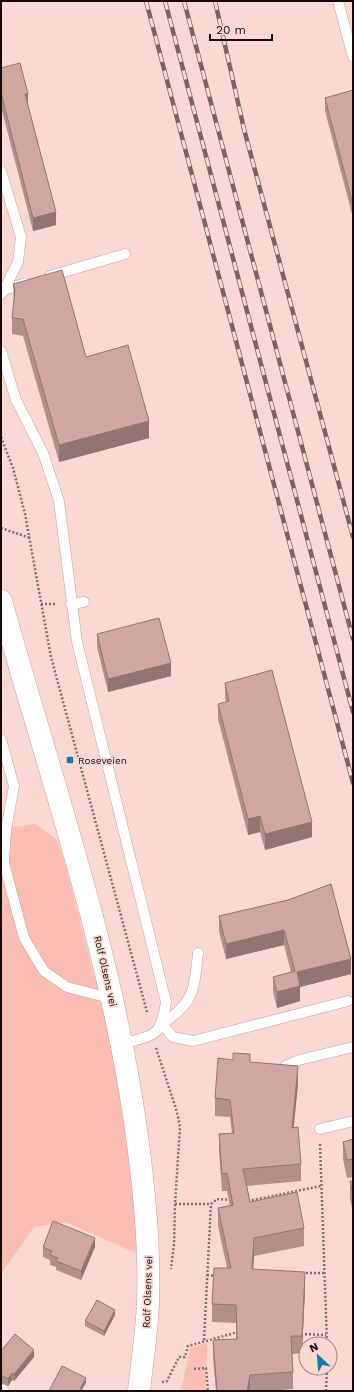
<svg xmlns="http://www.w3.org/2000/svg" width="354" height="1392" font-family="'Work Sans',sans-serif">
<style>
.green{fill:#fcbeb4}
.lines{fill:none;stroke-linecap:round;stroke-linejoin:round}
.lane-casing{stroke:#c69e98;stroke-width:11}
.secondary-casing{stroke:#c69e98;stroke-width:23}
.path{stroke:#866f6b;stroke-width:2.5;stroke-dasharray:2 2;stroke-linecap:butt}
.lane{stroke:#fff;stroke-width:10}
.secondary{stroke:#fff;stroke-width:22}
.rail-casing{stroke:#7a6460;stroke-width:4.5}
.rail{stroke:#fbd9d3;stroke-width:3;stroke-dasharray:9;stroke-linecap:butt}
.wall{fill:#b2908a}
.shaded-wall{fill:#917570}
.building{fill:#cfa7a0;stroke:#917570}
.poi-dot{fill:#137ba5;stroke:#fbd9d3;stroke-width:1.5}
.labels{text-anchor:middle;stroke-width:3.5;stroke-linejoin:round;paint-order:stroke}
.poi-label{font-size:10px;fill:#160907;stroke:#fbd9d3;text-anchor:start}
.street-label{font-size:10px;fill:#160907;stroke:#fbd9d3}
</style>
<rect width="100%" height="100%" fill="#fbd9d3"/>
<!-- green -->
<g class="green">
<path d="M35,824L56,839L63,856L111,1040L118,1074L142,1256L66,1222L34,1227L1,1274V829Z"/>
<path d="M207,1343C208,1359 205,1374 206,1391H181L190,1348Z"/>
</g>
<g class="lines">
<defs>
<g id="lane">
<path d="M338,1L353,57"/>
<path d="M1,171L21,237L18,262L4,290"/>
<path d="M50,276L125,254"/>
<path d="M1,294L4,290L26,283"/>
<path d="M1,351L16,400L43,453L59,501L77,642L166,1002C160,1038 156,1034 122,1044"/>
<path d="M71,604L84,602"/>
<path d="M1,739L14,786L6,830L4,863L24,938L44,971L67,987L113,999"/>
<path d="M198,953C194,990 195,1002 162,1024L173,1037L193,1041L348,1001"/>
<path d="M284,1071L285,1066L299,1060L353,1047"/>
<path d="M320,1129L353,1121"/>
<path d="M1,1389L4,1391"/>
</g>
<path id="secondary" d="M1,601C51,781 114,957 138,1144C145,1197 150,1249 148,1302C147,1332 142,1362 139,1391"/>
</defs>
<!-- lane casing -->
<use href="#lane" class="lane-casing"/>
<!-- secondary casing -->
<use href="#secondary" class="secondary-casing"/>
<!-- path -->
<g class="path">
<path d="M1,437L13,468L25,514L51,657L147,1012"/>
<path d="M1,528L30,538"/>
<path d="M41,604H56"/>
<path d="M156,1048L177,1112L180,1127L175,1204L174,1244L171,1269"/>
<path d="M320,1144L327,1344"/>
<path d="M248,1201L321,1186"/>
<path d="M175,1204H211L217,1199L231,1200"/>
<path d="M302,1273H324"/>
<path d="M207,1275L217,1276"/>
<path d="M301,1334L326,1335"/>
<path d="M204,1340L211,1204"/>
<path d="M194,1369L206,1368L208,1391"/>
<path d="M162,1382L167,1381L179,1357H185L188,1346L238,1332"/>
<path d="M326,1391L327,1368"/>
</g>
<!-- lane -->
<use href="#lane" class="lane"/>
<!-- secondary -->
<use href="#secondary" class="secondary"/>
<defs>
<g id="rail">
<path d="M146,1L353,783"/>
<path d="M165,1L353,712"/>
<path d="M184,1L353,639"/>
<path d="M215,1L244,129L353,537"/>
</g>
</defs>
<!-- rail casing -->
<use href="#rail" class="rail-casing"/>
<!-- rail -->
<use href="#rail" class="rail"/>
</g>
<!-- wall -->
<g class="wall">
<path d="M1,68L28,105L56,225L33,231L1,107Z"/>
<path d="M353,90V218L325,111V98Z"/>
<path d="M13,284L86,357L149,438L59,462L23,336L12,334V318L14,301Z"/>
<path d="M97,634L171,676L108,692L97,647Z"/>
<path d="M225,683L312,837L265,850L260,832L248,835L218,719V704L226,702L225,698Z"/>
<path d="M288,900L351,974L300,987V1001L277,1008L273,992V977L291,972L284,945L226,959L219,932V916Z"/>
<path d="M250,1062L298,1084L293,1128L301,1164V1181L247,1186L250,1202L304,1228V1246L254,1256L253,1269L305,1289L302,1353L292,1354L293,1372V1389L268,1391H216L213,1358V1340L236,1339V1323L212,1322V1304L227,1268L218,1226V1208L230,1206L227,1191H222L219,1151V1134L232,1133L230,1117L215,1116V1098Z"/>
<path d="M353,1139V1177L347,1178L343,1159V1142Z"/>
<path d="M350,1181H353V1213L350,1199Z"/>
<path d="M43,1247H95L81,1280L56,1270V1267L50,1265V1260L43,1257Z"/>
<path d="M115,1315L104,1336L85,1326V1321Z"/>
<path d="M1,1351L34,1357L14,1381L12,1380L8,1386L1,1383Z"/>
</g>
<!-- shaded-wall -->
<g class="shaded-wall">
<path d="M25,94H28V107Z"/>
<path d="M56,212V225L33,231V218Z"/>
<path d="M149,421V438L59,462V445Z"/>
<path d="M171,663V676L108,692V679Z"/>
<path d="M260,816V832L248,835V819Z"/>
<path d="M312,822V837L265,850V834Z"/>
<path d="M284,930V945L226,959V944Z"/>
<path d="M351,959V974L300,987V1001L277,1008V992L297,972Z"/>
<path d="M298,1066V1084L292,1145V1128Z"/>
<path d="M95,1238V1247L81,1280V1271Z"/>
<path d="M254,1238V1256L252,1287V1269Z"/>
<path d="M305,1272V1289L302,1353V1336Z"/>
<path d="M115,1310V1315L104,1336V1331Z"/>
<path d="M34,1350V1357L14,1381V1374Z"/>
<path d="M12,1373V1380L8,1386V1379Z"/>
<path d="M250,1375V1391H247Z"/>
<path d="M86,1378V1383L81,1391L80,1389Z"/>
</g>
<!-- building -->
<g class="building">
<path d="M20,63L28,94H25L56,212L33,218L1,93V68Z"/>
<path d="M353,90V205L325,98Z"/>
<path d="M62,270L86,357L128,345L149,421L59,445L23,319L12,318L15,290L13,284Z"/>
<path d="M159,618L171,663L108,679L97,634Z"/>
<path d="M272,670L312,822L265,834L260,816L248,819L218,704L229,701L225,683Z"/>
<path d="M331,884L351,959L297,972L300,986L277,992L273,977L295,971L284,930L226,944L219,916L288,900Z"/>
<path d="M233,1053L250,1054V1062L298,1066L292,1128L298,1127L301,1164L243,1169L250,1202L297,1192L304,1228L254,1238L252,1269L305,1272L302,1336H291L293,1372L250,1375L247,1391H217L213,1340L237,1339L236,1305L212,1304L214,1268H231L218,1208L233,1205L227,1173L222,1174L219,1134L234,1133L230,1100L215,1098L218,1058L233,1060Z"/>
<path d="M353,1139V1159L347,1160L343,1142Z"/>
<path d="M350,1181H353V1195Z"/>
<path d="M53,1221L95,1238L81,1271L56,1261L58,1258L50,1255L52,1251L43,1247Z"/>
<path d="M97,1300L115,1310L104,1331L85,1321Z"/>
<path d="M15,1334L34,1350L14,1374L12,1373L8,1379L1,1375V1351Z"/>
<path d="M62,1366L86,1378L80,1389L84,1391H49Z"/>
</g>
<!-- markers -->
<rect class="poi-dot" x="66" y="756" width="8" height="8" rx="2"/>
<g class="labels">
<!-- poi labels -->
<g class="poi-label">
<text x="78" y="764">Roseveien</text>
</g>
<!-- street labels -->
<g class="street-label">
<text transform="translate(106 971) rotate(77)" y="4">Rolf Olsens vei</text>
<text transform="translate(147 1292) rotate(-88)" y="4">Rolf Olsens vei</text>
</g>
</g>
<!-- border -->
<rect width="354" height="1392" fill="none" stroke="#160907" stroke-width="4"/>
<!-- north arrow -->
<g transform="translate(318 1356) rotate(334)"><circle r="19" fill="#fbd9d3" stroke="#9f8681"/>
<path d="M0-3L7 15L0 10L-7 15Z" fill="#137ba5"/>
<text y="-6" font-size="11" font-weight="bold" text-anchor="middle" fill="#160907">N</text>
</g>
<!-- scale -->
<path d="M210 34v6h62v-6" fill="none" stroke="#160907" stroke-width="2"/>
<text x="216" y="34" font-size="12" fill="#160907" stroke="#fbd9d3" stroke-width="3" paint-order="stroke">20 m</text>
</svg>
